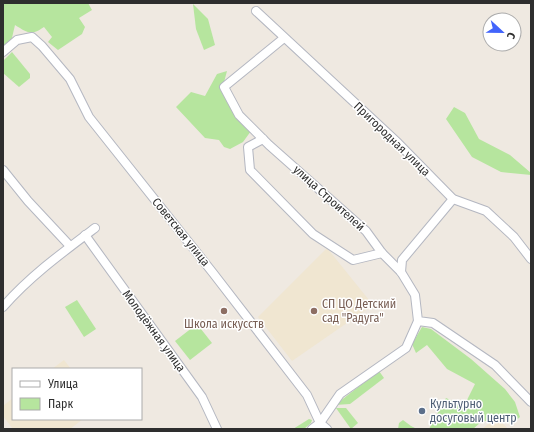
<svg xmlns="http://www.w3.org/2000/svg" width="534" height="432" font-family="'Fira Sans Condensed',sans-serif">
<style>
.education{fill:#f0e6d1}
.green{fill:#b6e59e}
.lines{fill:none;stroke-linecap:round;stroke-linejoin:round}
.minor-casing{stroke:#b4b7c1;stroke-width:10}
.minor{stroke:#fff;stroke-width:8}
.education-dot{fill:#8d6e63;stroke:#fff;stroke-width:1.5}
.service-dot{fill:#5c6f8a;stroke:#fff;stroke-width:1.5}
.labels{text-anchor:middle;stroke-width:3;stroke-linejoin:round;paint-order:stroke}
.street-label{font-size:12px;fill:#2e2e2e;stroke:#fff}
.education-label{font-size:12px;fill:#785e54;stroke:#fff;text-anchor:start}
.service-label{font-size:12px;fill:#4e5e75;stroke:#fff;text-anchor:start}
</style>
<rect width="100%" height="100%" fill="#efe9e1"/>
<!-- education -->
<g class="education">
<path d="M327,248L373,305L292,361L258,317Z"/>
<path d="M64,360L71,369H52Z"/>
<path d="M13,398V419H83L70,429H13L3,416V406Z"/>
<path d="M497,417L508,429H482Z"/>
</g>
<!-- green -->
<g class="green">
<path d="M4,3H88L92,10L79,18L85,27L82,34L58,50L48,42L52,37L44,27C31,36 28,33 15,25L11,42L3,50V4Z"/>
<path d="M193,4L208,19L215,45L204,50L196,29Z"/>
<path d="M12,52L30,74V78L19,87L3,73V61Z"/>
<path d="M227,71L223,86L251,131L243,142L230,149L224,147L219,140L205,138L176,107L191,92L205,96L217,74Z"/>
<path d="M454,107L465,113L479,139L510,155L531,173V175L501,172L472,157L446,119Z"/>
<path d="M77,300L96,329L84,337L65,307Z"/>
<path d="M197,324L212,343L190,360L175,341Z"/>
<path d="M422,327L431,329L471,359L505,389L515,402L520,417L514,422L506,423L501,415L480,423L473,429H429L446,398L464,406L475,384L447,369L427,345L416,353L412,344Z"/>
<path d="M379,371L384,378L350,404L335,405Z"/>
<path d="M336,408H346L358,423L351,429Z"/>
<path d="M309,419L312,420L311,423L304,429H293Z"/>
<path d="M403,420L411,426L417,429H398L399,423Z"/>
</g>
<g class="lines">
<defs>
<g id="minor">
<path d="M256,11L398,143L453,199L486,211L514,237L531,259"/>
<path d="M284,38L224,87L239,115L269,145L366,231L382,253L401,272L415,295L418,321L433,323L495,365L531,402"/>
<path d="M3,52L17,40L32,37L42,46L70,79L89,117L213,273L307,395L320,423L327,429"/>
<path d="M263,139L248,147L250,170L313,234L353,260L382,253"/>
<path d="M3,170L28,201L70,246"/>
<path d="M85,235L202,397L217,429"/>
<path d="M401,272L402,260L453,199"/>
<path d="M3,307C29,277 63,252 95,228"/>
<path d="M312,429L320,423L340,394L406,348L418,321"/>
</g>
</defs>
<!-- minor casing -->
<use href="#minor" class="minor-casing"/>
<!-- minor -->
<use href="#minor" class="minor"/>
</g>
<!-- markers -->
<g class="education-dot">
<circle cx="224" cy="311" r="4"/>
<circle cx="314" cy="311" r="4"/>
</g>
<circle class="service-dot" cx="422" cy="411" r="4"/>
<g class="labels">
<!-- street labels -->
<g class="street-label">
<text transform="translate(392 139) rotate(44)" y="4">Пригородная улица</text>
<text transform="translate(329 198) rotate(42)" y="4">улица Строителей</text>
<text transform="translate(181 232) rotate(51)" y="4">Советская улица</text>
<text transform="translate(154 331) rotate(54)" y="4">Молодёжная улица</text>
</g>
<!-- education labels -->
<g class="education-label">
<text x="322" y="308">СП ЦО Детский<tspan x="322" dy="14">сад "Радуга"</tspan></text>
<text x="224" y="328" text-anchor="middle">Школа искусств</text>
</g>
<!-- service labels -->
<g class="service-label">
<text x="430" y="408">Культурно<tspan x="430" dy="14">досуговый центр</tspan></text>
</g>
</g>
<!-- border -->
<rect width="534" height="432" fill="none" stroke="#2e2e2e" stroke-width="8"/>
<!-- legend -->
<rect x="12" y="368" width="130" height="52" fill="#ffffff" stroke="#ababab"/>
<rect x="20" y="381" width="20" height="6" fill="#ffffff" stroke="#ababab"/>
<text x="48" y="388" font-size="12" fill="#2e2e2e">Улица</text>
<rect x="20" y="398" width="20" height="12" fill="#b6e59e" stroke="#ababab"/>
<text x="48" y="408" font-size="12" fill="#2e2e2e">Парк</text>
<!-- north arrow -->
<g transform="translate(502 32) rotate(112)"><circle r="19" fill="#ffffff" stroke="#ababab"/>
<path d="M0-3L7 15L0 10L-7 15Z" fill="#4264fb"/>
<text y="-6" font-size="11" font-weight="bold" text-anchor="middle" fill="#2e2e2e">С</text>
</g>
</svg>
